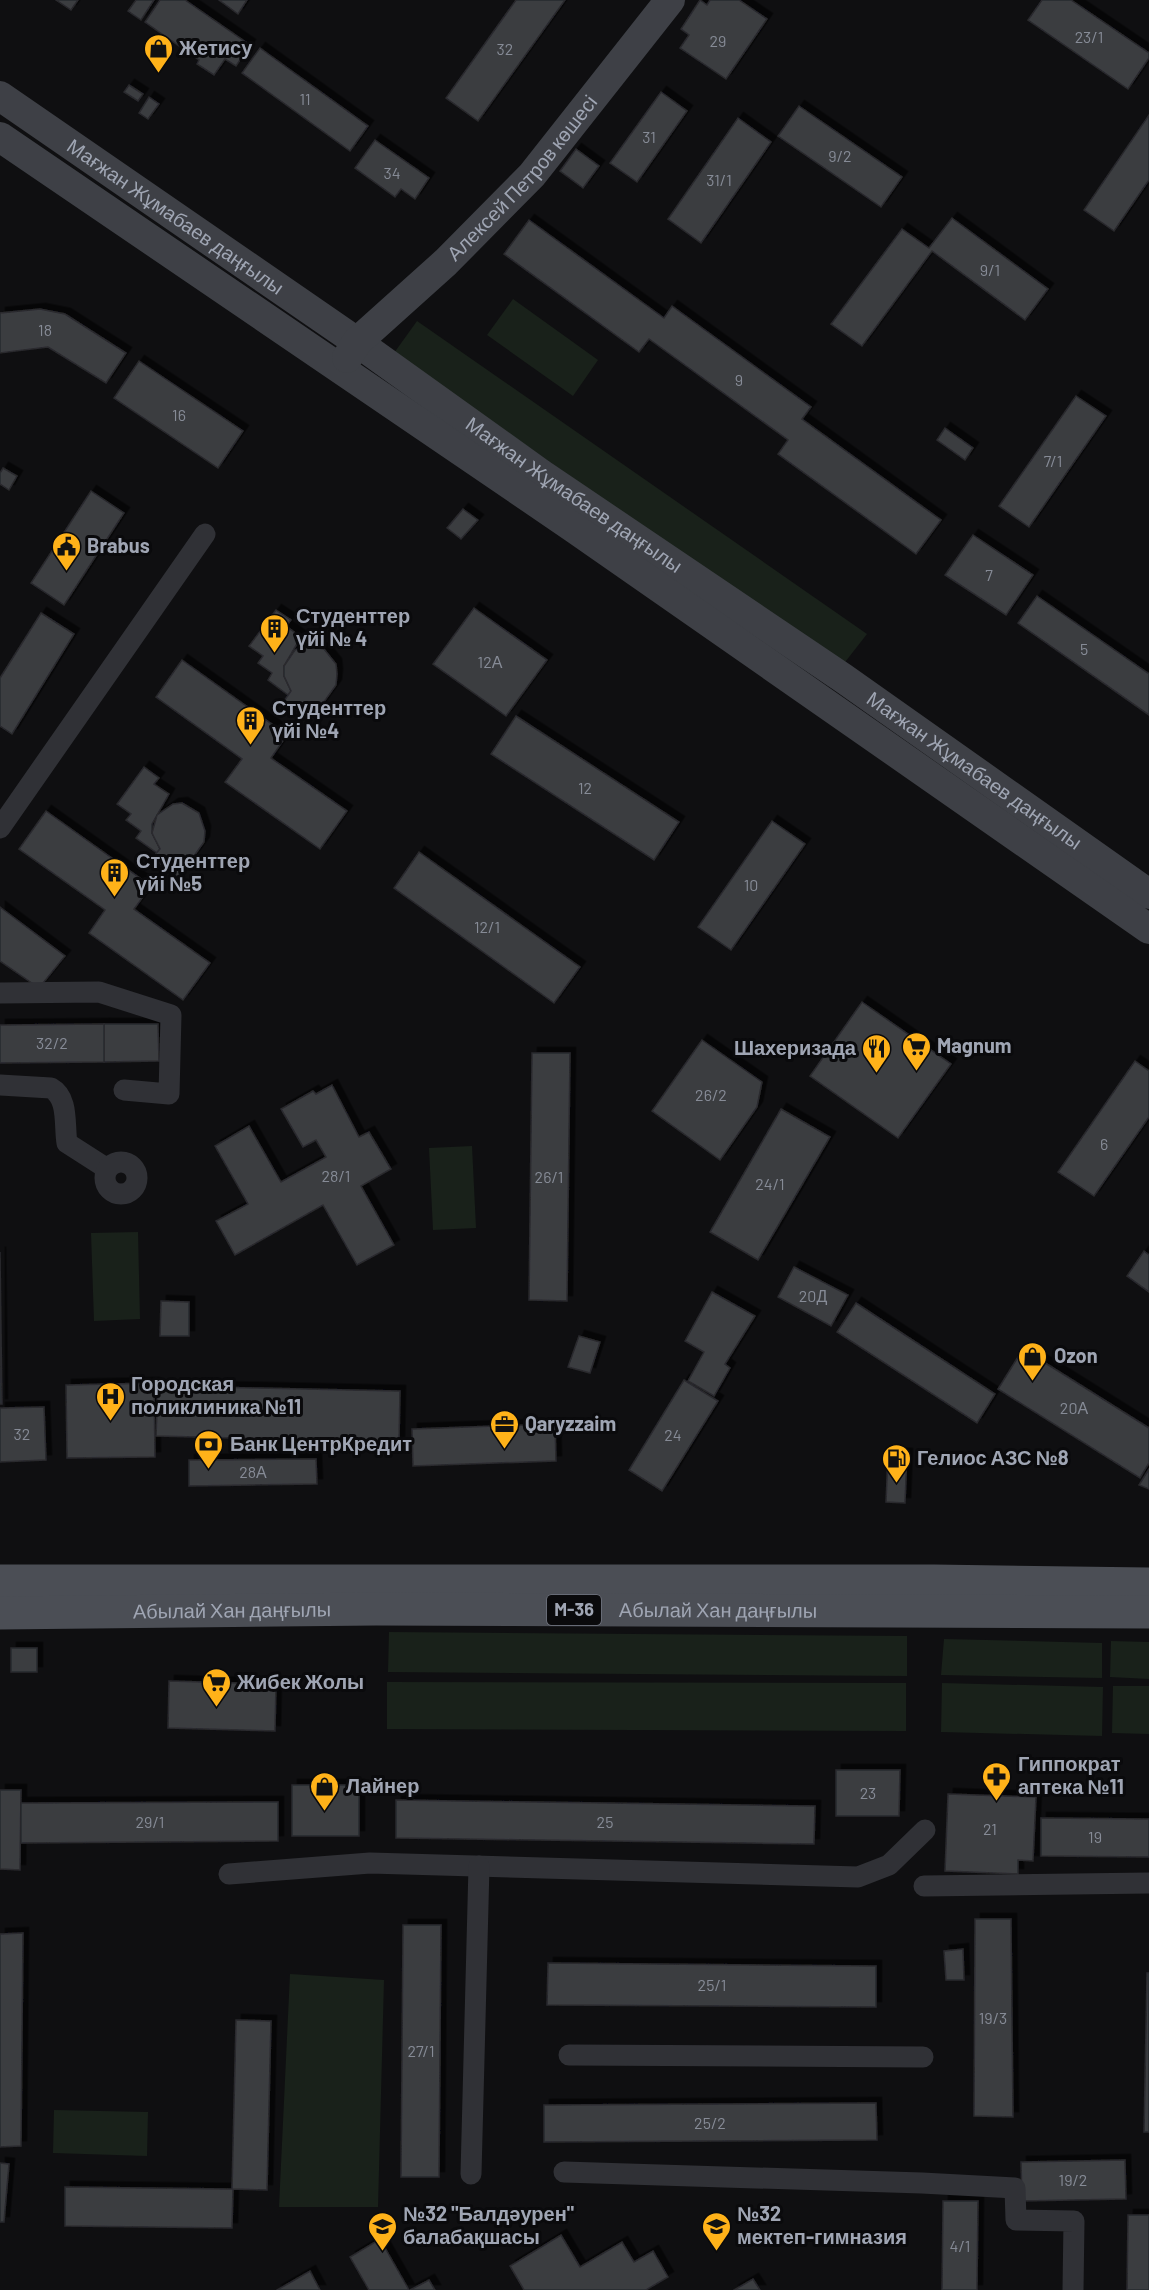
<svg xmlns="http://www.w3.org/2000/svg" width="1149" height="2290" font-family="Barlow,sans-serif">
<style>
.green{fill:#19211a}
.building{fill:#3b3c41;stroke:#29292d;stroke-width:1.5;filter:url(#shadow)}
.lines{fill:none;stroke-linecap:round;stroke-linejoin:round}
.street{stroke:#303136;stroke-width:21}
.secondary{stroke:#3e4046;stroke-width:30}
.primary{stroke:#4b4e55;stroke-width:33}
.labels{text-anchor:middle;stroke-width:6;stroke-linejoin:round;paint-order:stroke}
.number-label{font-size:16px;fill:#868b96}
.shield{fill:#0a0a0c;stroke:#727681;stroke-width:1.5}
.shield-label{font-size:18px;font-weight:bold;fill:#9fa5b3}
.poi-label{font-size:20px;font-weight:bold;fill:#9fa5b3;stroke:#0a0a0c;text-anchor:start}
.street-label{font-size:20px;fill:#9fa5b3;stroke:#0a0a0c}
</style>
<defs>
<filter id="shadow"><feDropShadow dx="5.5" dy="-5.5" stdDeviation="0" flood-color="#0009"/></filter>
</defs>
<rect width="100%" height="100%" fill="#0f0f11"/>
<!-- green -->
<g class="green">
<path d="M513,299L598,360L573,396L487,335Z"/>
<path d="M417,321L867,634L842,666L394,353Z"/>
<path d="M472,1146L476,1228L433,1230L429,1148Z"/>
<path d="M138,1232L140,1319L94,1321L91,1233Z"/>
<path d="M389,1632L907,1636V1676L388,1672Z"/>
<path d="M944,1639L1102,1643V1678L941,1675Z"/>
<path d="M1111,1641L1149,1642V1679L1110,1677Z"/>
<path d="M387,1682L906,1683V1731L387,1729Z"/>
<path d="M942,1683L1103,1687L1102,1736L941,1732Z"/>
<path d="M1113,1686H1149V1734L1112,1733Z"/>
<path d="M290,1974L384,1980L378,2207H279Z"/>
<path d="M54,2110L148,2112L147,2156L53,2153Z"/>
</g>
<!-- building -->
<g class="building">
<path d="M56,0H78L71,10Z"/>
<path d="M136,0H154L141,20L128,11Z"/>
<path d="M160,0H185L250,45L236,66L225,59L214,75L197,64L199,60L145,22Z"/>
<path d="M219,0H247L238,14Z"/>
<path d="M516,0H565L478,121L446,98Z"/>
<path d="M700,0L707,5L710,0H739L767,19L726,79L680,48L689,35L681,29Z"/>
<path d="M1042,0H1071L1149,53V58L1128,89L1028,20Z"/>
<path d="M260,48L368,126L350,151L242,73Z"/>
<path d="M129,85L143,94L138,101L124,92Z"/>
<path d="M661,92L687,111L637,182L610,163Z"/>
<path d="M149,97L159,104L148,119L139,113Z"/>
<path d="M799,106L902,177L881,207L778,136Z"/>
<path d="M1149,115V180L1114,231L1084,210Z"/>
<path d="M738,118L771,142L701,243L668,219Z"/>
<path d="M375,140L429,178L415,199L401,189L395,197L355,168Z"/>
<path d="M576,149L599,166L583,188L560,171Z"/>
<path d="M952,218L1048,289L1025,320L932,251L862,346L831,324L902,229L929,248Z"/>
<path d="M529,220L664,318L672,306L811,407L802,419L941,520L916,554L778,454L788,440L649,339L639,352L504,254Z"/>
<path d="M40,309L65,314L126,353L106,383L48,347L0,353V313Z"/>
<path d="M139,361L243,431L218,468L114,398Z"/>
<path d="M1076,396L1106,416L1029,527L999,506Z"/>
<path d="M945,428L973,448L965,460L937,440Z"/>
<path d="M3,468L17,476L9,490L0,484V473Z"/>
<path d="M91,491L124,513L64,605L31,583Z"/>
<path d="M463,509L478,520L461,539L447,528Z"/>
<path d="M973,535L1033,575L1006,615L945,575Z"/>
<path d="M1037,596L1149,674V715L1018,623Z"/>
<path d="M474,608L547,660L506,716L433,664Z"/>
<path d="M276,610L291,620L286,626L301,637L284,666V676L291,691L288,695L268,680L272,673L258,663L263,656L249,646Z"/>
<path d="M41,613L74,634L12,734L0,726V678Z"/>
<path d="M304,646L324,649L336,664L337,674L336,685L311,720L284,701L291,691L284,676V666L295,650Z"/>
<path d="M182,660L287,735L271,758L347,811L320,849L225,782L242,759L156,697Z"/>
<path d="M516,716L679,822L654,860L491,754Z"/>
<path d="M144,767L159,778L154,784L169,794L152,824V833L160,849L157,853L136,838L141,831L126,820L131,814L117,804Z"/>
<path d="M182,803L199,813L205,831L204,842L179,877L152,858L160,849L152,833L157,815L173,804Z"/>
<path d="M46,811L151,886L134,909L210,963L183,1000L89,933L105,910L19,849Z"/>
<path d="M772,821L805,844L731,950L698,927Z"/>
<path d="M419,852L580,967L554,1003L394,888Z"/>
<path d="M0,907L65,956L39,988L0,961Z"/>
<path d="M862,1002L951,1064L898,1138L810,1076Z"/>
<path d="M104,1024H158L159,1061L104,1062Z"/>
<path d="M104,1024V1062L0,1063V1025Z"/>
<path d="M702,1040L762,1082L757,1107L720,1160L652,1111Z"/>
<path d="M532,1053H570L567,1301L529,1300Z"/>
<path d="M1135,1061L1149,1071V1117L1094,1196L1058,1172Z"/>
<path d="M332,1085L359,1137L369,1132L391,1169L361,1186L394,1245L357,1265L323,1205L235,1255L216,1221L248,1204L215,1146L249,1126L281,1182L326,1157L316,1140L303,1147L281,1109L313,1091L316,1094Z"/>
<path d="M781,1109L830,1137L758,1260L710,1232Z"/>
<path d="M1144,1251L1149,1255V1292L1127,1276Z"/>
<path d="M0,1252L2,1404H0Z"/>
<path d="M794,1267L848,1295L831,1326L778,1297Z"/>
<path d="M712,1292L755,1316L725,1364L730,1368L714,1396L688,1381L704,1352L685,1341Z"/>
<path d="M161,1301L189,1302V1336H160Z"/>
<path d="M856,1303L995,1394L977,1423L837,1332Z"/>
<path d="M579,1336L600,1342L590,1373L568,1367Z"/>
<path d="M1023,1349L1149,1428V1463L1140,1478L998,1389Z"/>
<path d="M684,1380L718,1401L662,1491L629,1470Z"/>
<path d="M154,1383L155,1457L67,1458L66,1385Z"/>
<path d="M158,1386L400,1391L399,1442L156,1436Z"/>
<path d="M44,1407L46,1460L0,1462V1408Z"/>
<path d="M555,1424L556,1461L413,1466L412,1429Z"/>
<path d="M888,1453L907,1454L905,1503L886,1502Z"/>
<path d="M316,1459L317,1484L189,1486V1460Z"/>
<path d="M1149,1469V1489L1139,1485Z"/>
<rect x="11" y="1648" width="26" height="24"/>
<path d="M169,1681L276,1684L275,1731L168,1728Z"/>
<path d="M836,1770H900L899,1816H836Z"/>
<rect x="292" y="1785" width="67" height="51"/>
<path d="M0,1790H21L20,1870L0,1869Z"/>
<path d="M948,1794L1036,1797L1033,1861L1018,1860V1874L945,1871Z"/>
<path d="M396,1800L815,1806L814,1844L396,1838Z"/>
<path d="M278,1802V1841L21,1843V1803Z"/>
<path d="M1041,1818L1149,1819V1857L1041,1856Z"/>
<path d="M975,1919H1011L1013,2117L974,2116Z"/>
<path d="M403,1925H441L439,2177H401Z"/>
<path d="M23,1933L21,2146L0,2147V1934Z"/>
<path d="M963,1949L964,1980H946L944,1951Z"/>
<path d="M548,1963L876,1966V2007L547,2005Z"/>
<path d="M1147,1973H1149V2132H1144Z"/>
<path d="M236,2020L271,2021L267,2190L233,2189L232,2228L65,2226V2187L232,2189Z"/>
<path d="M876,2103L877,2140L544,2142V2105Z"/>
<path d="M1125,2160L1126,2199L1022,2201L1021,2162Z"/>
<path d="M0,2163L9,2164L4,2222H0Z"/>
<path d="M943,2201H978L977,2290H942Z"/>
<path d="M1128,2215H1149V2290H1127Z"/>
<path d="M561,2235L580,2267L622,2242L634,2262L653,2251L668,2277L646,2290H524L510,2266Z"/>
<path d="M380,2239L409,2290H369L350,2257Z"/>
<path d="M310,2271L320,2290H277Z"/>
<path d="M753,2279L760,2290H734Z"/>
<path d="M429,2280L435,2290H410Z"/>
</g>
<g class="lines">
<!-- street -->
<g class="street">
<path d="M0,828L205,534"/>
<path d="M0,993L99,992L171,1015L169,1094L124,1090"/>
<path d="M0,1085L51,1088C69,1098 64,1125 67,1143L106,1168"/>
<circle cx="121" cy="1178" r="16"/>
<path d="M229,1874L370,1863L858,1877L889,1865L925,1830"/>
<path d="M924,1886L1149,1883"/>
<path d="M569,2055L923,2057"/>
<path d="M564,2172L922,2183L1015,2188L1016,2220L1074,2221L1073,2290"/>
<path d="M471,2174L479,1866"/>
</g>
<!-- secondary -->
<g class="secondary">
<path id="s1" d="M0,96L357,342L541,474L843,678L1149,894"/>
<path d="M0,137L574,528L1149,929"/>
<path id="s2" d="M347,358L357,342L446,262L532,175L670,0"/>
</g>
<!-- primary -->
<g class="primary">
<path d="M0,1581H934L1149,1584"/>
<path id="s3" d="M0,1613L376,1609L1149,1612"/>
</g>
</g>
<!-- icons -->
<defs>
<symbol id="shop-pin" viewBox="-11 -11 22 30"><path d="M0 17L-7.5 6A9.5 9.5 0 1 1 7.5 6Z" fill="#ffb219" stroke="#0a0a0c"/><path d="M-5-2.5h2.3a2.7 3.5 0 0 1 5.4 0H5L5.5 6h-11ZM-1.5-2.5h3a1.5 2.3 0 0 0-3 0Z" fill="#111"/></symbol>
<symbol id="civic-pin" viewBox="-11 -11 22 30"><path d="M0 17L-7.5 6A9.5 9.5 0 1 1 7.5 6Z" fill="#ffb219" stroke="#0a0a0c"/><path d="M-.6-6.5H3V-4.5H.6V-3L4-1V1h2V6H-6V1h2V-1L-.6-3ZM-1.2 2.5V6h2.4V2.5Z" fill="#111"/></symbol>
<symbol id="building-pin" viewBox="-11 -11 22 30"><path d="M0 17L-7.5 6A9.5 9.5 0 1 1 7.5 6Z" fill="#ffb219" stroke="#0a0a0c"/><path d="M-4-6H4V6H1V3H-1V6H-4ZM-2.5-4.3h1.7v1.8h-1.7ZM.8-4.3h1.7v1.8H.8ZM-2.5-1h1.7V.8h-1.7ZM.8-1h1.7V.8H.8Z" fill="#111"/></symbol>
<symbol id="supermarket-pin" viewBox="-11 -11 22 30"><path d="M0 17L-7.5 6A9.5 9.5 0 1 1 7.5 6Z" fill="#ffb219" stroke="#0a0a0c"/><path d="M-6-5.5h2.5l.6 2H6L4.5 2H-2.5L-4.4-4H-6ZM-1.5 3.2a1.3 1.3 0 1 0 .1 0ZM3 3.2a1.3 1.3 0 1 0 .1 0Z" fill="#111"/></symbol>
<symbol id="restaurant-pin" viewBox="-11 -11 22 30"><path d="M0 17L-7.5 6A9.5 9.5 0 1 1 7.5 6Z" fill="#ffb219" stroke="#0a0a0c"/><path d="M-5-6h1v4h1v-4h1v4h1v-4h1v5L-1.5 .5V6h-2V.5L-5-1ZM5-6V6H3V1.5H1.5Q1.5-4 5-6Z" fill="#111"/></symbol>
<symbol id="hospital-pin" viewBox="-11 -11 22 30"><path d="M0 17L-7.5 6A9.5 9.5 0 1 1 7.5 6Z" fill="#ffb219" stroke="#0a0a0c"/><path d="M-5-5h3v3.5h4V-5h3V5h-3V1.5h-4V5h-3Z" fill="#111"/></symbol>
<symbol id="office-pin" viewBox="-11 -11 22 30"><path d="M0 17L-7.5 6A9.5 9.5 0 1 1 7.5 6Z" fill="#ffb219" stroke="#0a0a0c"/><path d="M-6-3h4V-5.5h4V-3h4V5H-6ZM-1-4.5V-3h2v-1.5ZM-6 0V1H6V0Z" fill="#111"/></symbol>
<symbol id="bank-pin" viewBox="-11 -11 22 30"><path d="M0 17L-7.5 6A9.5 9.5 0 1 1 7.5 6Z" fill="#ffb219" stroke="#0a0a0c"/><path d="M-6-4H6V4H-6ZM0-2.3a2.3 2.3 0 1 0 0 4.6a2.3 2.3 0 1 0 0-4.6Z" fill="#111"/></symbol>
<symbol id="fuel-pin" viewBox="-11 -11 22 30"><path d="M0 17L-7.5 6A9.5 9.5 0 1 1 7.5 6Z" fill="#ffb219" stroke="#0a0a0c"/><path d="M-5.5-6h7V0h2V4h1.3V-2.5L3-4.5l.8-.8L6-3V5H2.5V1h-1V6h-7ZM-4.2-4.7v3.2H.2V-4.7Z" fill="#111"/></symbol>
<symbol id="pharmacy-pin" viewBox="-11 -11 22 30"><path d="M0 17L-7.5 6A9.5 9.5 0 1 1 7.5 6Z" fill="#ffb219" stroke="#0a0a0c"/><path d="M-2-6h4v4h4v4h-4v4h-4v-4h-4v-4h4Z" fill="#111"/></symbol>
<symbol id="school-pin" viewBox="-11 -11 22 30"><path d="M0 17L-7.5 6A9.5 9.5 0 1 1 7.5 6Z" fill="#ffb219" stroke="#0a0a0c"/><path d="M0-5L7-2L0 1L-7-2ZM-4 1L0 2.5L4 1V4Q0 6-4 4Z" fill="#111"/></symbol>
</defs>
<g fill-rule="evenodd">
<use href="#shop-pin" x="142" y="32" width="33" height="45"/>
<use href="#civic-pin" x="50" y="530" width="33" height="45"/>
<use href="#building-pin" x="258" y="612" width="33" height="45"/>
<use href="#building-pin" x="234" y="704" width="33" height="45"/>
<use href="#building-pin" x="98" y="856" width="33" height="45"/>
<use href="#supermarket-pin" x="900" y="1030" width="33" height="45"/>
<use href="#restaurant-pin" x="860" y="1032" width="33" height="45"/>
<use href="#shop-pin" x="1016" y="1340" width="33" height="45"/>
<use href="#hospital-pin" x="94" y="1380" width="33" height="45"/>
<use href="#office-pin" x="488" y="1408" width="33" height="45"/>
<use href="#bank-pin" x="192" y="1428" width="33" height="45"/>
<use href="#fuel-pin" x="880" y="1442" width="33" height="45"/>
<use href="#supermarket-pin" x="200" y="1666" width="33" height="45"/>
<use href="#pharmacy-pin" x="980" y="1760" width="33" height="45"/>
<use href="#shop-pin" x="308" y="1770" width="33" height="45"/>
<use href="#school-pin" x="366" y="2210" width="33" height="45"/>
<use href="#school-pin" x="700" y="2210" width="33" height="45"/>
</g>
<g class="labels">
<!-- number labels -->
<g class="number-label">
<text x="1089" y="43">23/1</text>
<text x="718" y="47">29</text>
<text x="505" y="55">32</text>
<text x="305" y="105">11</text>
<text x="649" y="143">31</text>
<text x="840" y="162">9/2</text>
<text x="392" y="179">34</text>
<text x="719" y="186">31/1</text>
<text x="990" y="276">9/1</text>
<text x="45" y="336">18</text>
<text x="739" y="386">9</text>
<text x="179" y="421">16</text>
<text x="1053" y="467">7/1</text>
<text x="989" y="581">7</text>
<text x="1084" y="655">5</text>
<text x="490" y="668">12А</text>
<text x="585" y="794">12</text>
<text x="751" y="891">10</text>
<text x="487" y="933">12/1</text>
<text x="52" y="1049">32/2</text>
<text x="711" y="1101">26/2</text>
<text x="1104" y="1150">6</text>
<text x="336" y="1182">28/1</text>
<text x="549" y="1183">26/1</text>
<text x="770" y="1190">24/1</text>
<text x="813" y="1302">20Д</text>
<text x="1074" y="1414">20А</text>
<text x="22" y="1440">32</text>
<text x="673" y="1441">24</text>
<text x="253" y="1478">28А</text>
<text x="868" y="1799">23</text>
<text x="150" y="1828">29/1</text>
<text x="605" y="1828">25</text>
<text x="990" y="1835">21</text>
<text x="1095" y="1843">19</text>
<text x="712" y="1991">25/1</text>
<text x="993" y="2024">19/3</text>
<text x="421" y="2057">27/1</text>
<text x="710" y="2129">25/2</text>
<text x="1073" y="2186">19/2</text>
<text x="960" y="2252">4/1</text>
</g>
<!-- shield labels -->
<rect class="shield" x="547" y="1595" width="54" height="30" rx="4.5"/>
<g class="shield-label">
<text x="574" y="1616">M-36</text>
</g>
<!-- poi labels -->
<g class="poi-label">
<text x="179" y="55">Жетису</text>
<text x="87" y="553">Brabus</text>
<text x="296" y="623">Студенттер<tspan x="296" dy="23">үйі № 4</tspan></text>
<text x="272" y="715">Студенттер<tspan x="272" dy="23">үйі №4</tspan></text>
<text x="136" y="868">Студенттер<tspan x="136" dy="23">үйі №5</tspan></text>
<text x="937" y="1053">Magnum</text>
<text x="856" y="1055" text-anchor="end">Шахеризада</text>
<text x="1054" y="1363">Ozon</text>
<text x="131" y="1391">Городская<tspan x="131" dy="23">поликлиника №11</tspan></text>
<text x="525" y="1431">Qaryzzaim</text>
<text x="230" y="1451">Банк ЦентрКредит</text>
<text x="917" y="1465">Гелиос АЗС №8</text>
<text x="237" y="1689">Жибек Жолы</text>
<text x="1018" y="1771">Гиппократ<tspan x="1018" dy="23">аптека №11</tspan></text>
<text x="346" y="1793">Лайнер</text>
<text x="403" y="2221">№32 "Балдәурен"<tspan x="403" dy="23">балабақшасы</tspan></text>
<text x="737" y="2221">№32<tspan x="737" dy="23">мектеп-гимназия</tspan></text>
</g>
<!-- street labels -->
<g class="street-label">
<text dy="7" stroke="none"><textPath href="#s2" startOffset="252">Алексей Петров көшесі</textPath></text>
<text dy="7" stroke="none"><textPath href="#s1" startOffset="213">Мағжан Жұмабаев даңғылы</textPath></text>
<text dy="7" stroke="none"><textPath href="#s1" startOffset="699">Мағжан Жұмабаев даңғылы</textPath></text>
<text dy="7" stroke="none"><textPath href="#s1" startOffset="1185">Мағжан Жұмабаев даңғылы</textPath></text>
<text dy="7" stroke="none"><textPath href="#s3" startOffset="232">Абылай Хан даңғылы</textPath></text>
<text dy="7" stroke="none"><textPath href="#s3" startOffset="718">Абылай Хан даңғылы</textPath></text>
</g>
</g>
</svg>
